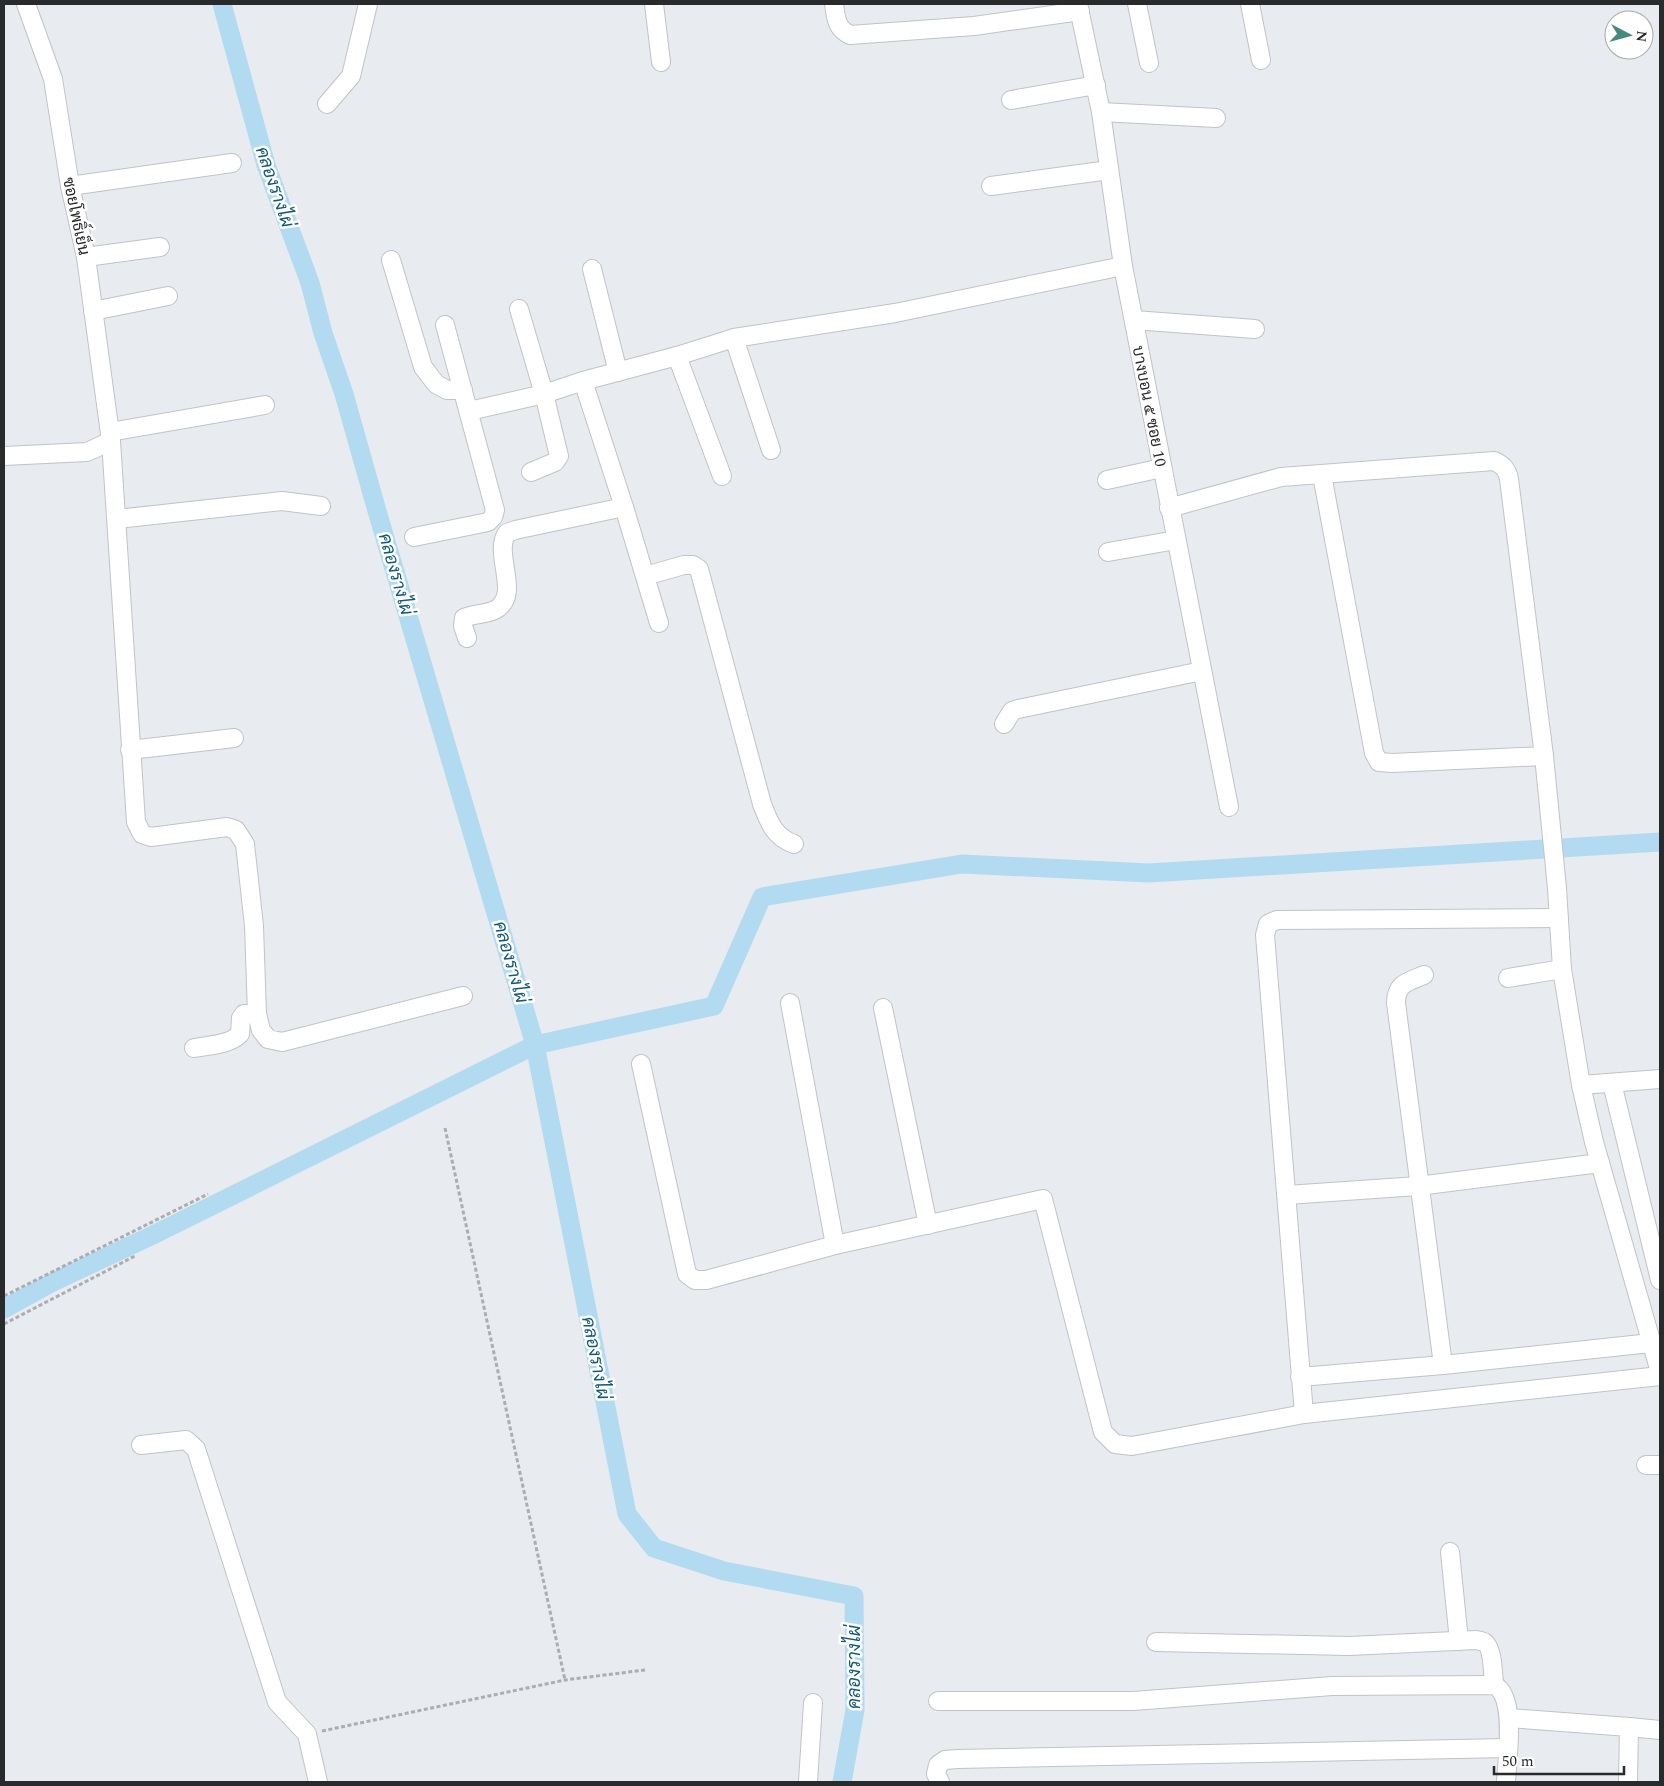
<svg xmlns="http://www.w3.org/2000/svg" width="1664" height="1786" font-family="Spectral,Sarabun,serif">
<style>
.lines{fill:none;stroke-linecap:round;stroke-linejoin:round}
.canal{stroke:#b2dbf1;stroke-width:19}
.minor-casing{stroke:#c0c3c7;stroke-width:20}
.path{stroke:#abadb0;stroke-width:3;stroke-dasharray:4 2.5;stroke-linecap:butt}
.minor{stroke:#fff;stroke-width:18}
.labels{text-anchor:middle;stroke-width:5;stroke-linejoin:round;paint-order:stroke}
.street-label{font-size:16px;fill:#292a2b;stroke:#fff}
.water-label{font-size:18px;font-style:italic;fill:#105977;stroke:#fff}
</style>
<rect width="100%" height="100%" fill="#e8ebef"/>
<g class="lines">
<!-- canal -->
<g class="canal">
<path d="M222,4L266,165L310,283L323,333L344,394L377,511L535,1045L627,1514L654,1548L724,1571L854,1596L855,1710L842,1782"/>
<path d="M4,1309L51,1283L153,1235L535,1045L714,1006L762,897L962,864L1149,873L1660,842"/>
</g>
<defs>
<g id="minor">
<path d="M26,4L53,79L70,186L86,257L111,441L136,822L142,834L151,837L227,827L236,830L245,844L254,926L257,1014L261,1030L268,1039L282,1042L463,996"/>
<path d="M654,4L661,62"/>
<path d="M834,4C836,18 836,28 850,35L974,26L1080,11"/>
<path d="M1078,4L1101,112L1123,266L1229,807"/>
<path d="M1137,4L1149,63"/>
<path d="M1250,4L1261,60"/>
<path d="M1011,100L1096,85"/>
<path d="M327,104L351,76L368,4"/>
<path d="M1101,112L1216,118"/>
<path d="M70,186L232,163"/>
<path d="M991,186L1109,170"/>
<path d="M86,257L160,247"/>
<path d="M391,260L423,367L436,384L447,390H463"/>
<path d="M592,269L618,372"/>
<path d="M519,309L544,394L559,456L555,462L531,472"/>
<path d="M93,311L168,296"/>
<path d="M1134,320L1255,329"/>
<path d="M734,338L771,450"/>
<path d="M677,356L722,476"/>
<path d="M583,381L624,507L659,623"/>
<path d="M469,411L544,394L583,381L677,356L734,338L895,313L1123,266"/>
<path d="M110,432L265,405"/>
<path d="M4,456L87,452L111,441"/>
<path d="M1322,475L1374,753L1379,762L1392,763L1544,756"/>
<path d="M1107,480L1162,468"/>
<path d="M1169,508L1281,477L1494,461C1503,465 1507,469 1509,479L1544,756L1557,888L1562,969L1581,1085L1594,1142L1660,1372"/>
<path d="M117,519L282,501L321,506"/>
<path d="M414,537L488,522L493,517L495,510L445,325"/>
<path d="M1108,552L1176,540"/>
<path d="M645,576L684,565H693L699,569L762,804C769,822 774,837 794,844"/>
<path d="M467,638L463,626L464,618C474,613 489,615 498,608C520,592 493,553 507,533L515,530L624,507"/>
<path d="M1004,724L1012,711L1018,709L1202,671"/>
<path d="M130,750L234,738"/>
<path d="M1424,975C1408,982 1396,983 1396,1003L1443,1365"/>
<path d="M1508,978L1562,969"/>
<path d="M790,1003L835,1245"/>
<path d="M883,1008L928,1225"/>
<path d="M194,1048C210,1045 229,1045 240,1034L241,1018L244,1014H257"/>
<path d="M641,1064L687,1274L695,1280H706L835,1245L1043,1199L1103,1432L1115,1444L1132,1446L1304,1414L1660,1376"/>
<path d="M1612,1083L1660,1280"/>
<path d="M1581,1085L1660,1079"/>
<path d="M1287,1195L1418,1186L1600,1163"/>
<path d="M1300,1377L1443,1365L1651,1343"/>
<path d="M1304,1414L1265,935L1268,924L1277,920L1559,918"/>
<path d="M141,1445L186,1440L196,1449L277,1702L307,1734L318,1782"/>
<path d="M1646,1465H1660"/>
<path d="M1450,1552L1459,1641"/>
<path d="M1156,1642L1349,1646L1476,1640C1477,1640 1484,1642 1484,1642C1493,1647 1493,1675 1494,1685"/>
<path d="M938,1701H1133L1332,1686L1494,1685C1517,1696 1507,1760 1506,1782"/>
<path d="M1509,1718L1629,1727L1628,1782"/>
<path d="M1629,1727L1660,1730"/>
<path d="M808,1782L813,1703"/>
<path d="M940,1782L936,1774L938,1765L945,1760L957,1759L1507,1748"/>
</g>
</defs>
<!-- minor casing -->
<use href="#minor" class="minor-casing"/>
<!-- path -->
<g class="path">
<path d="M445,1128L565,1680"/>
<path d="M4,1296L208,1194"/>
<path d="M4,1324L135,1256"/>
<path d="M322,1731L565,1680L645,1670"/>
</g>
<!-- minor -->
<use href="#minor" class="minor"/>
</g>
<g class="labels">
<!-- street labels -->
<g class="street-label">
<text transform="translate(77 216) rotate(78)" y="6">ซอยโพธิ์เย็น</text>
<text transform="translate(1150 406) rotate(79)" y="6">บางบอน ๕ ซอย 10</text>
</g>
<!-- water labels -->
<g class="water-label">
<text transform="translate(275 187) rotate(71)" y="6">คลองรางไผ่</text>
<text transform="translate(396 574) rotate(74)" y="6">คลองรางไผ่</text>
<text transform="translate(511 962) rotate(74)" y="6">คลองรางไผ่</text>
<text transform="translate(596 1358) rotate(79)" y="6">คลองรางไผ่</text>
<text transform="translate(854 1667) rotate(-90)" y="6">คลองรางไผ่</text>
</g>
</g>
<!-- border -->
<rect width="1664" height="1786" fill="none" stroke="#292a2b" stroke-width="10"/>
<!-- north arrow -->
<g transform="translate(1629 35) rotate(96)"><circle r="24" fill="#ffffff" stroke="#a9aaaa"/>
<path d="M0-4L9 19L0 12L-9 19Z" fill="#468a7e"/>
<text y="-8" font-size="14" font-weight="bold" text-anchor="middle" fill="#292a2b">N</text>
</g>
<!-- scale -->
<path d="M1494 1766v8h130v-8" fill="none" stroke="#292a2b" stroke-width="2.5"/>
<text x="1502" y="1766" font-size="15" fill="#292a2b" stroke="#ffffff" stroke-width="4" paint-order="stroke">50 m</text>
</svg>
